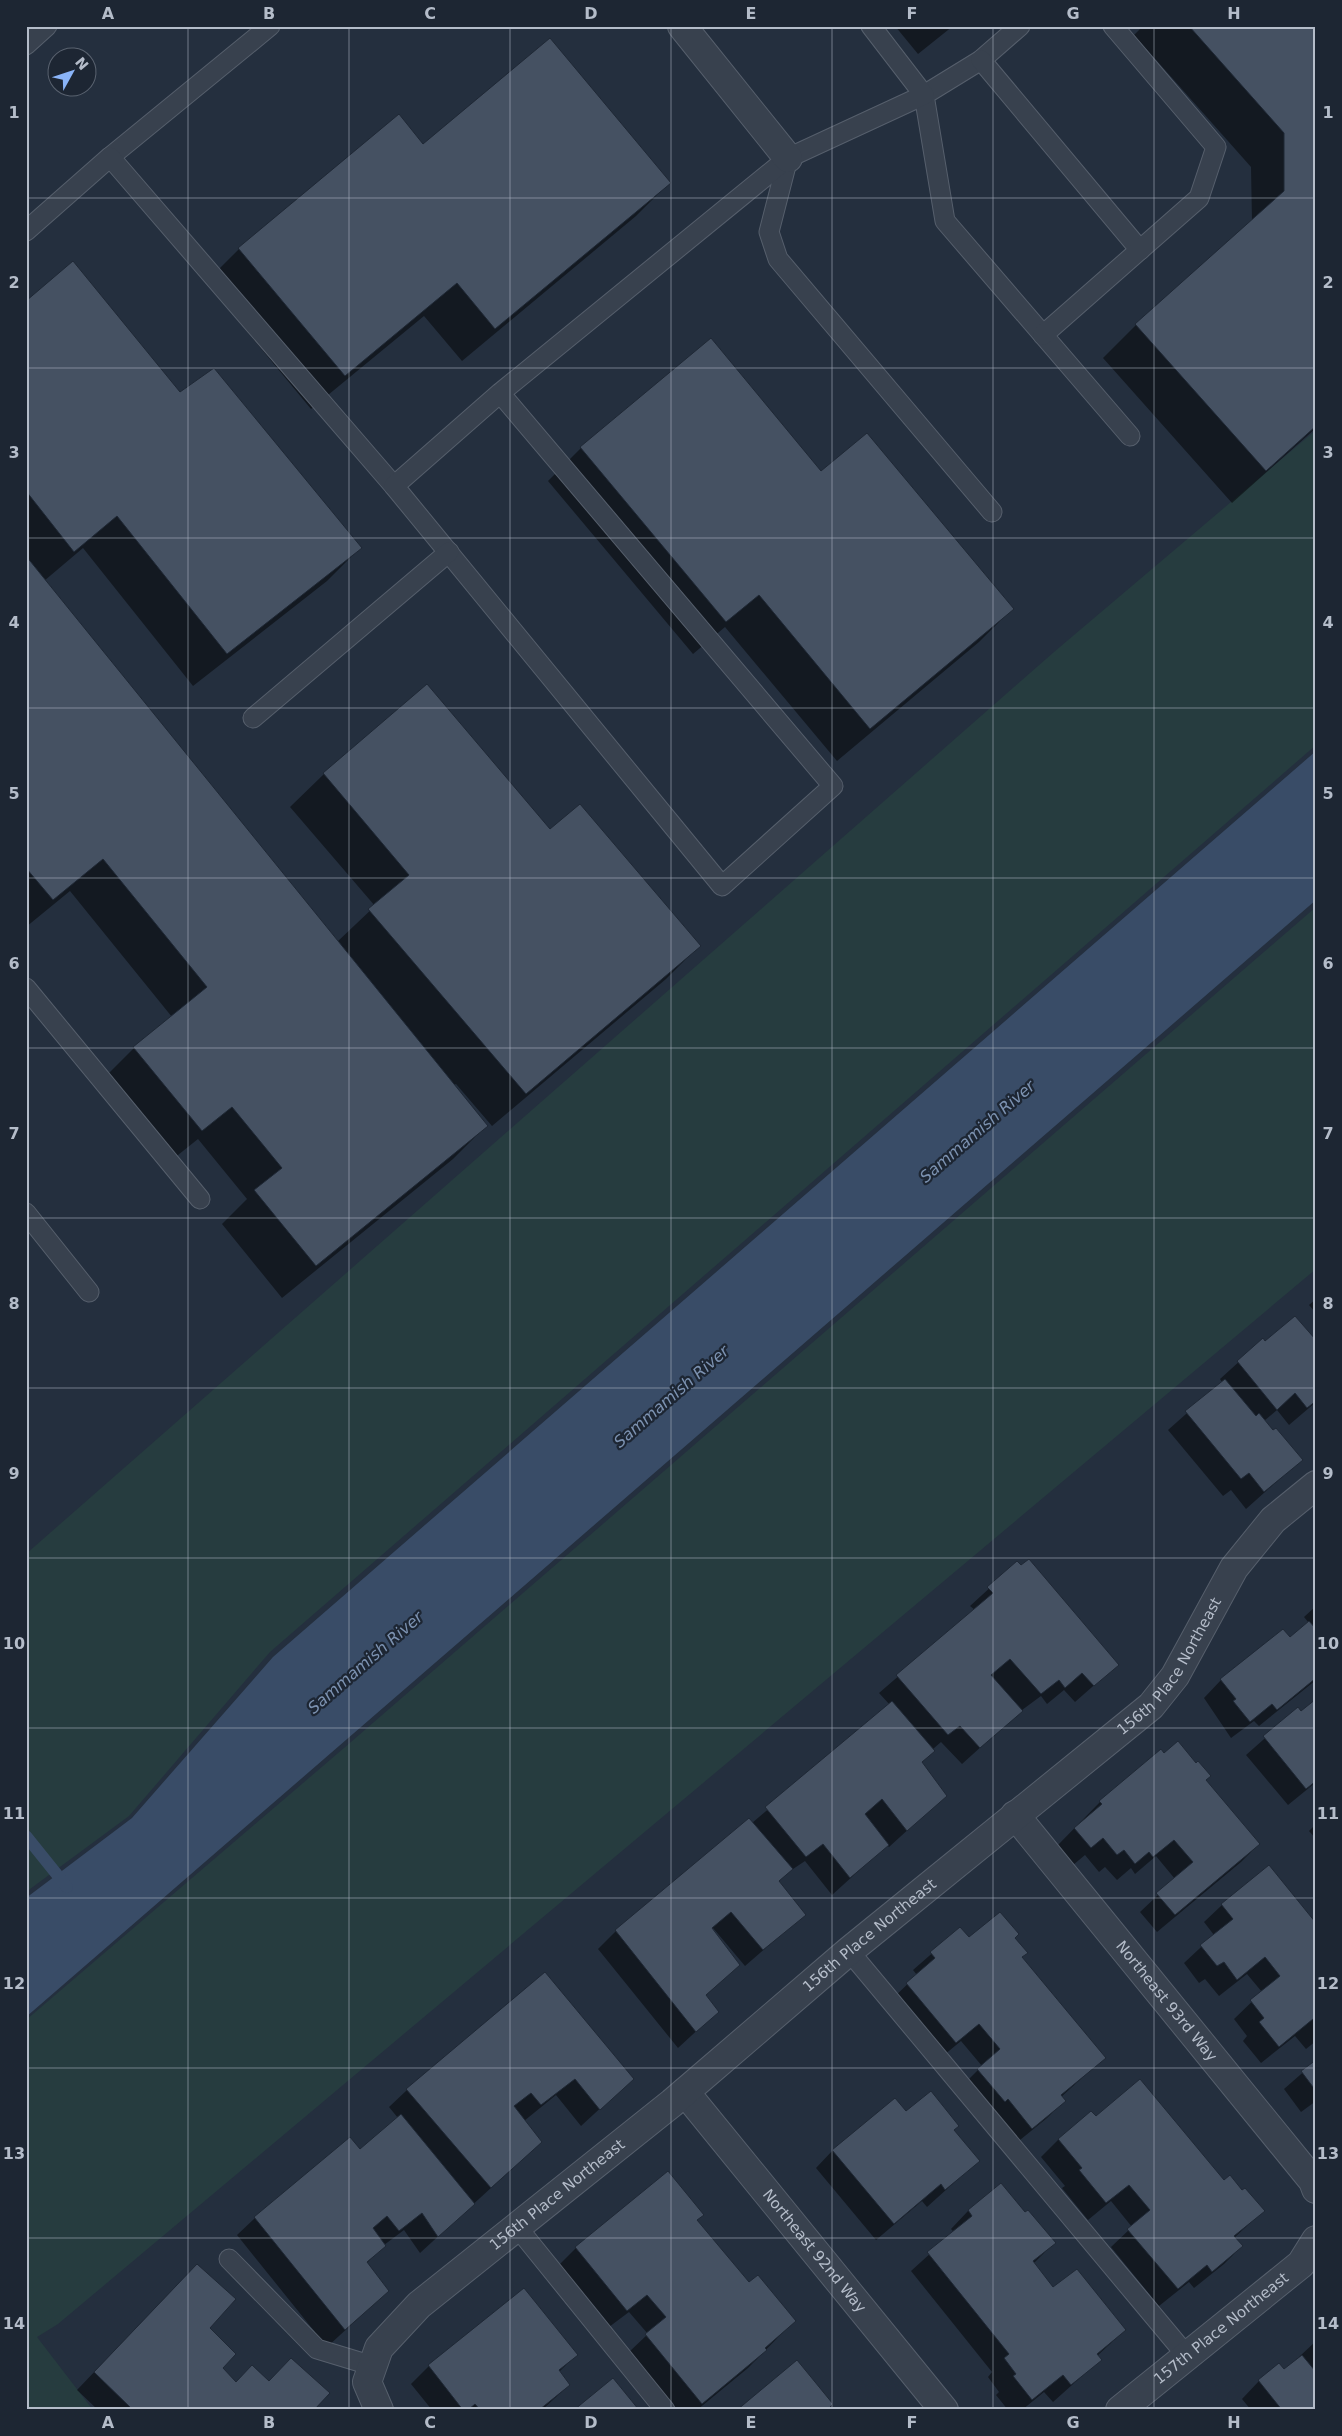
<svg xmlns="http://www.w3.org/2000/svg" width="1342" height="2436" font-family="'DejaVu Sans',sans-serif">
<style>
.green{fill:#263c3f}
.water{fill:#394c67}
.shadow{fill:#0007}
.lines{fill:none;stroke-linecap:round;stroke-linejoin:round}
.stream{stroke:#394c67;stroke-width:12}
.building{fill:#455162;stroke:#1f2835}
.service-casing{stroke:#565f6c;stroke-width:21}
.minor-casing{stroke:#565f6c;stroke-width:30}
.service{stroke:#38414e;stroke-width:19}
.minor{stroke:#38414e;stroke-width:28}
.grid{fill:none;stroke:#b4bcc9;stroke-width:1;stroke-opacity:0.55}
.labels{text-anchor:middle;stroke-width:4.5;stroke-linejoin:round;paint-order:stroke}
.street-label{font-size:15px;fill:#b4bcc9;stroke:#1d2633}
.water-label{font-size:16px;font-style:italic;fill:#7c92b1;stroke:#1d2633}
.neatline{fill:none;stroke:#b4bcc9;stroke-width:2}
.grid-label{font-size:16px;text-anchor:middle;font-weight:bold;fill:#b4bcc9}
</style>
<rect width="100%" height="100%" fill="#242f3e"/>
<!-- green -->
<g class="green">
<path d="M1316,430V745L270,1652L129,1816L26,1892V1554L1054,652Z"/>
<path d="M1316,907V1269L58,2324L37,2337L93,2410H26V2020L344,1748Z"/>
</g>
<!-- water -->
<path class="water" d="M1316,751V900L26,2017V1898L132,1818L273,1657Z"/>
<!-- shadow -->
<g class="shadow">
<path d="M895,26H953L918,54Z"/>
<path d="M1143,26H1316V428L1232,503L1103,358L1136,325L1252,222L1251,167L1134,35Z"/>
<path d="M422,146L669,183L636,216L462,361L424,316L311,409L206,282L239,249Z"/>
<path d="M26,303L180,394L360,548L327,581L193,686L83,548L44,581L337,942L375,906L290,807L324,774L427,686L550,831L699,946L666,979L492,1126L456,1084L454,1085L486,1126L453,1159L282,1298L222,1224L247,1199L198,1139L168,1163L101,1081L134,1048L172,1017L70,891L26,927Z"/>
<path d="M581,448L821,472L1012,609L979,642L837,761L725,627L693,654L548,481Z"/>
<path d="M1316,1299V1313L1309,1305Z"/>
<path d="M1263,1340L1265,1343L1316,1342V1402L1289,1425L1277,1410L1264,1421L1301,1460L1246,1509L1231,1490L1223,1496L1168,1430L1222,1382L1220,1379Z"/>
<path d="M1017,1563L1117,1665L1075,1702L1064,1690L1047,1704L1041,1696L1022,1710L962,1764L941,1742L933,1749L934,1751L921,1763L945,1796L889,1847L887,1845L832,1895L805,1861L787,1873L778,1882L804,1915L745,1966L713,1928L711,1930L739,1965L705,1996L717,2012L678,2048L598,1949L616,1931L749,1820L752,1823L890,1705L879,1693L975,1610L970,1606Z"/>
<path d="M1316,1606V1680L1259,1726L1254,1721L1231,1738L1204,1698L1221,1680L1290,1638L1309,1623L1304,1617Z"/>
<path d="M1316,1701V1785L1315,1783L1288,1805L1246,1755L1298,1709L1301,1713Z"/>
<path d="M1161,1751L1205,1780L1259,1844L1241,1862L1157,1932L1140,1912L1175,1879L1156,1856L1135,1874L1131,1868L1117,1880L1105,1867L1099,1872L1085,1855L1073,1865L1057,1846L1100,1802Z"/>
<path d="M1316,1824V1839L1309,1831Z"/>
<path d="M1222,1905L1316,1925V2041L1306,2049L1295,2036L1261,2063L1243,2041L1247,2036L1234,2019L1262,1992L1247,1974L1219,1996L1205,1979L1199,1983L1184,1963L1214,1935L1204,1922Z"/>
<path d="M960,1929L969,1939L1014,1938L1021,1958L1104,2058L1061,2097L1064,2101L1047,2118L1014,2145L961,2087L982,2066L961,2041L938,2060L890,2001L917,1975L913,1970Z"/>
<path d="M545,1974L632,2079L581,2126L556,2095L524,2121L541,2142L420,2253L404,2230L384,2245L366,2264L388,2291L327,2347L237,2235L255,2218L350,2139L360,2151L398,2118L389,2107L407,2090Z"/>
<path d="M1316,2061V2101L1301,2112L1284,2089Z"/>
<path d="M906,2113L953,2130L978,2161L927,2207L922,2201L876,2240L816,2168L833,2150Z"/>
<path d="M1096,2118L1224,2182L1242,2192L1263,2211L1234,2238L1242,2246L1224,2264L1194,2288L1189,2282L1159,2306L1111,2247L1132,2227L1111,2201L1088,2220L1062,2188L1065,2186L1041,2157L1059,2139Z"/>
<path d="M1001,2185L1025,2214L1054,2243L1033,2264L1053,2289L1125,2330L1097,2356L1100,2360L1053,2402L1044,2392L1022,2410H1008L996,2395L999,2392L988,2377L992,2372L911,2271L954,2232L951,2229L968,2211Z"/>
<path d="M696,2221L749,2284L794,2321L748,2368L697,2410H675L629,2352L648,2334L629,2312L609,2327L559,2265L576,2248Z"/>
<path d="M179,2283L209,2328L221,2368L236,2383L269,2382L312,2410H98L77,2390Z"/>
<path d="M524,2290L576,2355L559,2372L569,2385L542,2410H432L411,2384L429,2366Z"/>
<path d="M1316,2341V2410H1251L1242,2399L1259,2381L1284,2371Z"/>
</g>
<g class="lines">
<!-- stream -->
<path class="stream" d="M26,1836L67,1887"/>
</g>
<!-- building -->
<g class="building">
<path d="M1189,26H1316V426L1266,471L1135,324L1284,191V133Z"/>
<path d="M550,38L671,183L495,329L457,283L345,376L238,248L399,114L423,144Z"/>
<path d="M73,261L180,392L214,368L362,548L227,654L117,516L74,552L26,491V301Z"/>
<path d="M711,338L821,471L867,433L1014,609L870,729L759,595L726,622L580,447Z"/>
<path d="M26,556L488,1126L316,1266L254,1190L282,1168L232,1107L202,1131L133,1047L207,987L103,859L53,900L26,868Z"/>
<path d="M427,684L550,829L580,804L701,946L526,1094L368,909L409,875L323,773Z"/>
<path d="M1295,1316L1316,1340V1401L1307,1408L1295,1393L1277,1410L1237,1361L1263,1338L1265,1341Z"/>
<path d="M1225,1379L1256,1416L1259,1413L1273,1430L1276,1428L1303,1460L1264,1492L1249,1473L1241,1479L1185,1411Z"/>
<path d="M1029,1559L1119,1665L1094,1686L1082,1673L1065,1688L1059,1680L1041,1694L1010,1659L991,1675L1023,1711L980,1748L960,1726L948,1735L896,1675L993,1593L987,1587L1017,1561L1021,1565Z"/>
<path d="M1309,1621L1316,1629V1678L1277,1710L1272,1704L1250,1722L1233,1701L1236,1699L1220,1679L1283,1629L1290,1637Z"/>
<path d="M1316,1699V1781L1306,1789L1263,1736L1298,1707L1301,1711Z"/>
<path d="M892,1701L935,1751L922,1762L947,1796L907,1831L882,1799L865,1814L889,1845L850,1878L823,1844L806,1857L765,1807Z"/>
<path d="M1178,1741L1196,1763L1198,1761L1211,1776L1206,1780L1260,1844L1175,1915L1156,1893L1193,1862L1174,1840L1153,1857L1149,1852L1135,1864L1124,1850L1117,1855L1103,1838L1091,1848L1074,1828L1102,1804L1099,1801L1161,1749L1164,1753Z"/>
<path d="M749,1818L793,1869L779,1881L806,1915L763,1950L731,1912L712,1928L740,1965L706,1995L719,2012L696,2032L615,1930Z"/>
<path d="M1269,1865L1316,1923V2022L1313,2019L1279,2047L1259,2022L1264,2018L1250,2000L1280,1976L1265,1957L1237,1980L1224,1962L1217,1966L1200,1945L1233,1919L1221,1904Z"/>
<path d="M1000,1912L1019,1934L1015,1938L1028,1953L1022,1957L1106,2058L1061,2095L1066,2101L1032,2129L1008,2099L1005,2102L977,2069L1000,2049L979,2024L956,2043L906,1983L935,1958L930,1952L960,1927L969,1937Z"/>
<path d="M545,1972L634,2079L600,2110L575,2079L541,2105L531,2093L514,2106L542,2142L491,2188L406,2089Z"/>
<path d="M1316,2060V2091L1301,2071Z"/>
<path d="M1140,2079L1224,2180L1230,2175L1242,2190L1245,2188L1265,2211L1234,2236L1243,2246L1212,2272L1207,2265L1178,2289L1127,2229L1150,2210L1129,2185L1106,2203L1079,2170L1082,2168L1058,2139L1091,2111L1096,2116Z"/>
<path d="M931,2091L959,2126L954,2130L980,2161L945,2190L941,2184L894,2224L832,2150L895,2098L906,2111Z"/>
<path d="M401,2114L475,2204L438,2237L422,2213L399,2231L387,2216L373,2228L386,2246L367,2262L389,2291L345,2330L254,2217L350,2137L360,2149Z"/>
<path d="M668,2171L704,2215L697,2220L749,2282L758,2275L796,2321L765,2348L767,2350L702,2404L645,2334L666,2317L647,2295L627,2311L575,2247Z"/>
<path d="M1001,2183L1025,2212L1028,2210L1056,2243L1033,2261L1053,2287L1077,2269L1126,2330L1097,2354L1102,2360L1071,2385L1063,2375L1032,2400L1013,2376L1016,2374L1004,2358L1009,2354L927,2252L972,2216L968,2210Z"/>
<path d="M197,2264L236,2299L210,2328L236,2354L223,2368L236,2382L252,2365L269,2381L291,2358L330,2393L314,2410H133L94,2372Z"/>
<path d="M524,2288L578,2355L559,2370L570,2385L539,2410H480L475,2404L468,2410H463L428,2365Z"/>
<path d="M1302,2355L1316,2372V2410H1282L1258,2380L1279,2363L1284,2369Z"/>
<path d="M797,2360L833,2404L827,2410H737Z"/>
<path d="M613,2378L639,2410H574Z"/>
</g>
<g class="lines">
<defs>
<g id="service">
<path d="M1020,26L981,60L924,95L945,221L1130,436"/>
<path d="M26,45L47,26"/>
<path d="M981,60L1140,250"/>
<path d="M110,157L270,26"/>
<path d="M788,158L769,232L778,259L992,512"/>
<path d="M26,231L110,157L394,486"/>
<path d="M1043,335L1199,198L1216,147L1113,26"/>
<path d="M500,393L833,786L722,886L394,486L500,393L788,158L924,95L871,26"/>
<path d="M253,718L449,552"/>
<path d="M26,988L200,1199"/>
<path d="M26,1213L89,1292"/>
<path d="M849,1951L1187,2356"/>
<path d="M517,2227L665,2410"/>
<path d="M229,2259L317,2349L373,2366"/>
</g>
<g id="minor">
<path d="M682,26L788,158"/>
<path id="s1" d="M1015,1815L1313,2181L1316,2189"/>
<path id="s2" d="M685,2092L944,2410"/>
<path id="s3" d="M379,2410L367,2382L379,2348L419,2305L672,2103L849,1951L1151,1706L1175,1676L1234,1568L1273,1520L1316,1485"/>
<path id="s4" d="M1120,2410L1301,2264L1316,2240"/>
</g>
</defs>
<!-- service casing -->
<use href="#service" class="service-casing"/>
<!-- minor casing -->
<use href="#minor" class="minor-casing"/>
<!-- service -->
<use href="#service" class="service"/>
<!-- minor -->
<use href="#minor" class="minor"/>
</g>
<!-- grid -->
<path class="grid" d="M188,26V2410M349,26V2410M510,26V2410M671,26V2410M832,26V2410M993,26V2410M1154,26V2410M26,198H1316M26,368H1316M26,538H1316M26,708H1316M26,878H1316M26,1048H1316M26,1218H1316M26,1388H1316M26,1558H1316M26,1728H1316M26,1898H1316M26,2068H1316M26,2238H1316"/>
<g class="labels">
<!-- street labels -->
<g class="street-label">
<text dy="5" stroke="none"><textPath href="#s3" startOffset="1114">156th Place Northeast</textPath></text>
<text dy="5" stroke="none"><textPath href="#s3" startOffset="708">156th Place Northeast</textPath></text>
<text dy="5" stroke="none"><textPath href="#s1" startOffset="240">Northeast 93rd Way</textPath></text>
<text dy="5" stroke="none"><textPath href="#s3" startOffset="302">156th Place Northeast</textPath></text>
<text dy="5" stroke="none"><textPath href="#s2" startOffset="205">Northeast 92nd Way</textPath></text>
<text dy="5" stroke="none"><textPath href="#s4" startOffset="130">157th Place Northeast</textPath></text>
</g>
<!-- water labels -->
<g class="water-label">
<text transform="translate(977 1131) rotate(-41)" y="6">Sammamish River</text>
<text transform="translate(671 1396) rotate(-41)" y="6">Sammamish River</text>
<text transform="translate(365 1662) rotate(-41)" y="6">Sammamish River</text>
</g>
</g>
<!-- border -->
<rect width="1342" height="2436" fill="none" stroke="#1d2633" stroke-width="55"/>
<!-- north arrow -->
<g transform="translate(72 72) rotate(50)"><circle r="24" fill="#1d2633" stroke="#59626f"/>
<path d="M0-4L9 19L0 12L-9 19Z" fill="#8ab4f8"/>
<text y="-8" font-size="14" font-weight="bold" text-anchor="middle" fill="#b4bcc9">N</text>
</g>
<rect x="28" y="28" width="1286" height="2380" class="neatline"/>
<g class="grid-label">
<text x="108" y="19">A</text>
<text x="269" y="19">B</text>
<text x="430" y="19">C</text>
<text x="591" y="19">D</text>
<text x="751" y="19">E</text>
<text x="912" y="19">F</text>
<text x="1073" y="19">G</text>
<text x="1234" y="19">H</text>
<text x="14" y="118">1</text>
<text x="1328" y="118">1</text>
<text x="14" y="288">2</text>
<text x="1328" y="288">2</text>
<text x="14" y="458">3</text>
<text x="1328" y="458">3</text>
<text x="14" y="628">4</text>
<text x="1328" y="628">4</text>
<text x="14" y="799">5</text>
<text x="1328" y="799">5</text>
<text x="14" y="969">6</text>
<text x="1328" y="969">6</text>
<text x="14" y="1139">7</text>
<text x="1328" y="1139">7</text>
<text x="14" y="1309">8</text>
<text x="1328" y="1309">8</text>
<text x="14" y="1479">9</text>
<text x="1328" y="1479">9</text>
<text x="14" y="1649">10</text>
<text x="1328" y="1649">10</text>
<text x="14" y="1819">11</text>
<text x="1328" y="1819">11</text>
<text x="14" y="1989">12</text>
<text x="1328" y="1989">12</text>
<text x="14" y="2159">13</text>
<text x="1328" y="2159">13</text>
<text x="14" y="2329">14</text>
<text x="1328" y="2329">14</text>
<text x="108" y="2428">A</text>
<text x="269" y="2428">B</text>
<text x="430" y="2428">C</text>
<text x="591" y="2428">D</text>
<text x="751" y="2428">E</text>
<text x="912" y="2428">F</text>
<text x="1073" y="2428">G</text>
<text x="1234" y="2428">H</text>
</g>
</svg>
